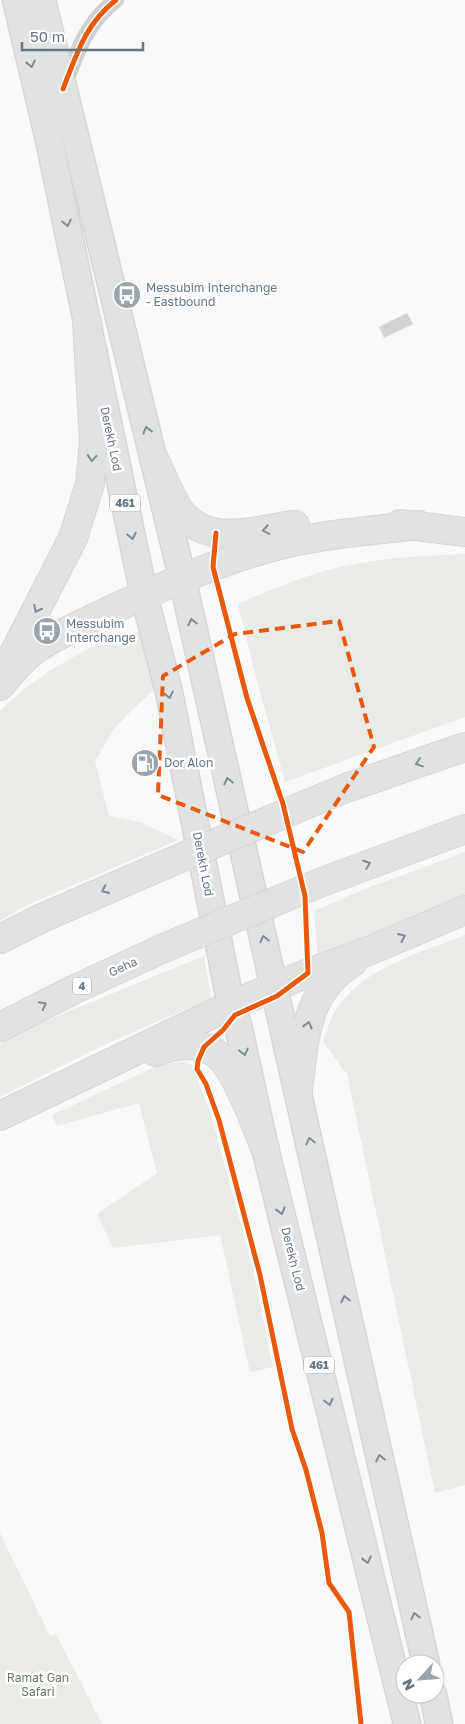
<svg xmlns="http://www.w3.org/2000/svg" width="465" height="1724" font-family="'Golos Text',sans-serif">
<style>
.green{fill:#e8ebe6}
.building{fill:#d0d2d3;stroke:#e8e8e8}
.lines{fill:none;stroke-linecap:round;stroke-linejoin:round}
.primary-casing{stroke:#d5d6d7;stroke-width:29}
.highway-casing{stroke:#d5d6d6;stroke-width:30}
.street{stroke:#cecfd0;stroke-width:16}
.primary{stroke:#e1e2e2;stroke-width:26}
.highway{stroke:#e1e2e2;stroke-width:28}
.highway-bridge-casing{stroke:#d5d6d6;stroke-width:30;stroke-linecap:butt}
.highway-bridge{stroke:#e1e2e2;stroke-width:28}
.cycleway-casing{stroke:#fff;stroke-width:8}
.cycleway{stroke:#e8590c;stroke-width:5}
.oneway{stroke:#7e8c96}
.marked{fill:none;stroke:#e8590c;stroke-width:4;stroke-dasharray:10 6;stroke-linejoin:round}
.labels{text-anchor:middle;stroke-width:5;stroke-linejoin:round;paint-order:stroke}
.shield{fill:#fff;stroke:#939fa8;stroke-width:1}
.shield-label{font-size:11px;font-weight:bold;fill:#657683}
.poi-label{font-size:12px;fill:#657683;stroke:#fff;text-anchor:start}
.street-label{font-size:12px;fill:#657683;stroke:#fff}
.park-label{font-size:12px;fill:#687a64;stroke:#fff}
</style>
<rect width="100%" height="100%" fill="#f9f9f9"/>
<!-- green -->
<g class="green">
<path d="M465,554V717L285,782L253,666L238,604C267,591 297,579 328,570C372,558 419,556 465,554Z"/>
<path d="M143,632L156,688L131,711L113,730L95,761L109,816L140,822L178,840L25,906L0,921V710L27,687L54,668L117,633Z"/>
<path d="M465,852V898L318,960L314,911L365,889Z"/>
<path d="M465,935V1485L435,1493L347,1074L323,1042C327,1032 329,1021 334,1013C361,968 419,953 465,935Z"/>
<path d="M204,956L211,998L104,1045L0,1097V1044L25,1029Z"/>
<path d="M184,1062L192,1065L210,1111L253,1269L273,1367L250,1372L220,1235L113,1248L97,1214L157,1173L139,1103L57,1126L52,1115L161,1064Z"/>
<path d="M0,1533L50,1636L56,1634L102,1724H0Z"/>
</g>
<!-- building -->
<path class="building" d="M407,313L413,324L384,338L379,327Z"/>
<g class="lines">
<defs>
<g id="primary">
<path d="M16,0L49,140L144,595L169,692L231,1005L238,1025L265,1148L407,1724"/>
<path d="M42,0L179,564L426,1664"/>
<path d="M433,1694L439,1724"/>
</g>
<g id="highway">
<path d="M154,459C161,473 171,499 180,511C209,549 256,529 295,525"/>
<path d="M400,524L465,532"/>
<path d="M6,669L73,538L90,484L94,441L87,322"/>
<path d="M0,686C11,672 23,658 37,648C60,633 87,622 111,610C168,584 230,556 292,542C334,533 377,530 419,525"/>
<path d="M305,805L346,788L465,747"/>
<path d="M322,882L465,829"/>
<path d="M0,939L42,918L150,871"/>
<path d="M0,1027L73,990L166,947"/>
<path d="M156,1052C173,1044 199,1042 215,1053C235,1066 256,1125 265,1148"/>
<path d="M298,1090C305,1039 304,992 353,962"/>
<path d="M0,1116L231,1005L308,973L371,950L465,910"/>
</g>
</defs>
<!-- primary casing -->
<use href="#primary" class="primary-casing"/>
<!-- highway casing -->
<use href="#highway" class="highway-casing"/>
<!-- street -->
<path class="street" d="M64,87C77,52 86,23 116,0"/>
<!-- primary -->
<use href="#primary" class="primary"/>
<!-- highway -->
<use href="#highway" class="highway"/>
<defs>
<g id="highway-bridge">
<path d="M150,871L305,805"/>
<path d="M166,947L322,882"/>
</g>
</defs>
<!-- highway-bridge casing -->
<use href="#highway-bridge" class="highway-bridge-casing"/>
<!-- highway-bridge -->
<use href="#highway-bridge" class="highway-bridge"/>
<defs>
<g id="cycleway">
<path d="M63,89C77,54 85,24 116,0"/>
<path d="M216,533L213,567L247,698L283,804L305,896L308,973L277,996L235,1015L223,1030L204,1047L198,1061L197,1069L206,1084L219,1120L260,1275L292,1429L306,1470L322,1533L329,1583L349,1612L361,1724"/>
</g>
</defs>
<!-- cycleway casing -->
<use href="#cycleway" class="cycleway-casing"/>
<!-- cycleway -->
<use href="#cycleway" class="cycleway"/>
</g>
<!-- one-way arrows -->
<defs><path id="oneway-chevron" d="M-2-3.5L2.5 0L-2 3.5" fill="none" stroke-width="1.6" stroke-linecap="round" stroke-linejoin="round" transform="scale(1.25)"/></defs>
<g class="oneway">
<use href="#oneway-chevron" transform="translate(31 64) rotate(77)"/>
<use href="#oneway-chevron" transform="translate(67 223) rotate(78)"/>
<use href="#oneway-chevron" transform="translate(147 430) rotate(-104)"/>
<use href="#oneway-chevron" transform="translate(92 458) rotate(95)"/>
<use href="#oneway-chevron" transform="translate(266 530) rotate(170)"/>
<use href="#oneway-chevron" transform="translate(132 536) rotate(78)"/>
<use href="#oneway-chevron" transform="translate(37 609) rotate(117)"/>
<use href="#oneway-chevron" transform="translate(192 622) rotate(-103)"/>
<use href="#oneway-chevron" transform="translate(169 695) rotate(78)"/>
<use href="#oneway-chevron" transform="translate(419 763) rotate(161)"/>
<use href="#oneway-chevron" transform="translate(228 781) rotate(-103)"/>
<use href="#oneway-chevron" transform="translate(367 864) rotate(-20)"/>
<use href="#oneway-chevron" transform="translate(105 890) rotate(156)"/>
<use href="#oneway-chevron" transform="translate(402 937) rotate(-23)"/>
<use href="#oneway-chevron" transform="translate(264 939) rotate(-103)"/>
<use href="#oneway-chevron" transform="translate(43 1005) rotate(-27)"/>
<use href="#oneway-chevron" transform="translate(308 1025) rotate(-76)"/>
<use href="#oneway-chevron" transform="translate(244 1052) rotate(77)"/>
<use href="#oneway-chevron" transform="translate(310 1141) rotate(-103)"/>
<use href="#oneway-chevron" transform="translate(281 1211) rotate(76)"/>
<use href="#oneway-chevron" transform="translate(345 1299) rotate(-103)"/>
<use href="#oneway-chevron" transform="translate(329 1402) rotate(76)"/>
<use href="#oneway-chevron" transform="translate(380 1458) rotate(-103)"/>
<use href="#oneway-chevron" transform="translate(367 1560) rotate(76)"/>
<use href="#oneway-chevron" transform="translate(415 1616) rotate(-103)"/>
</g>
<!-- marked area -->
<path class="marked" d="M339,621L374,747L303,852L158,795L163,676L235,634Z"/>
<!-- icons -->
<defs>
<symbol id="bus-disc" viewBox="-11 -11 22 22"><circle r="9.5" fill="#99a4ac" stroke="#fff"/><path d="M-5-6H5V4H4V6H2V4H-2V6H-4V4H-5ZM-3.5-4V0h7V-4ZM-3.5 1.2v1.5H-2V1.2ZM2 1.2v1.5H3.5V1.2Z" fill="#fff"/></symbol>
<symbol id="fuel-disc" viewBox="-11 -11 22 22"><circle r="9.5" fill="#99a4ac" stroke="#fff"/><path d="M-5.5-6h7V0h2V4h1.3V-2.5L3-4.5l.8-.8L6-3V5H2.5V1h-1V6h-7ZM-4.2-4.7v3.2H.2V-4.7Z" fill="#fff"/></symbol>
</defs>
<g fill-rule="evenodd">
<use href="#bus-disc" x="111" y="279" width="32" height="32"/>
<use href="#bus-disc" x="31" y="615" width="32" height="32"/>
<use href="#fuel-disc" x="129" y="747" width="32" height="32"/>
</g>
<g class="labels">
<!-- shield labels -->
<g class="shield">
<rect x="110" y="494.5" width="30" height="17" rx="4"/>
<rect x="73" y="977.5" width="18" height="17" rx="4"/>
<rect x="304" y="1356.5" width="30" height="17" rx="4"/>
</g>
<g class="shield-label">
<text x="125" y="507">461</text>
<text x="82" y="990">4</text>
<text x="319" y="1369">461</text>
</g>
<!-- poi labels -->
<g class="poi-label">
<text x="146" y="292">Messubim Interchange<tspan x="146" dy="14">- Eastbound</tspan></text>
<text x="66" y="628">Messubim<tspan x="66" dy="14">Interchange</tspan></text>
<text x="164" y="767">Dor Alon</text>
</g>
<!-- street labels -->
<g class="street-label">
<text transform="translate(111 439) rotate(78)" y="4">Derekh Lod</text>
<text transform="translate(203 864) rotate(79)" y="4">Derekh Lod</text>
<text transform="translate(123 967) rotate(-25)" y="4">Geha</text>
<text transform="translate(293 1259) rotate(76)" y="4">Derekh Lod</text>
</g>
<!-- park labels -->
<g class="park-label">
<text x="38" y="1682">Ramat Gan<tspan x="38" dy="14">Safari</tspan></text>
</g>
</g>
<!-- north arrow -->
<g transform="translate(420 1679) rotate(244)"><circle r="24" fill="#ffffff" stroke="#c1c8cd"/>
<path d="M0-4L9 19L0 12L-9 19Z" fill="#99a4ac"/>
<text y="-8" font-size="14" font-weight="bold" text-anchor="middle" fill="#657683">N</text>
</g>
<!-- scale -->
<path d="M22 42v8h121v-8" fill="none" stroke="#657683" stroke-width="2.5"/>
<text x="30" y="42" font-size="15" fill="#657683" stroke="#ffffff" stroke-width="4" paint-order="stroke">50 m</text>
</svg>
